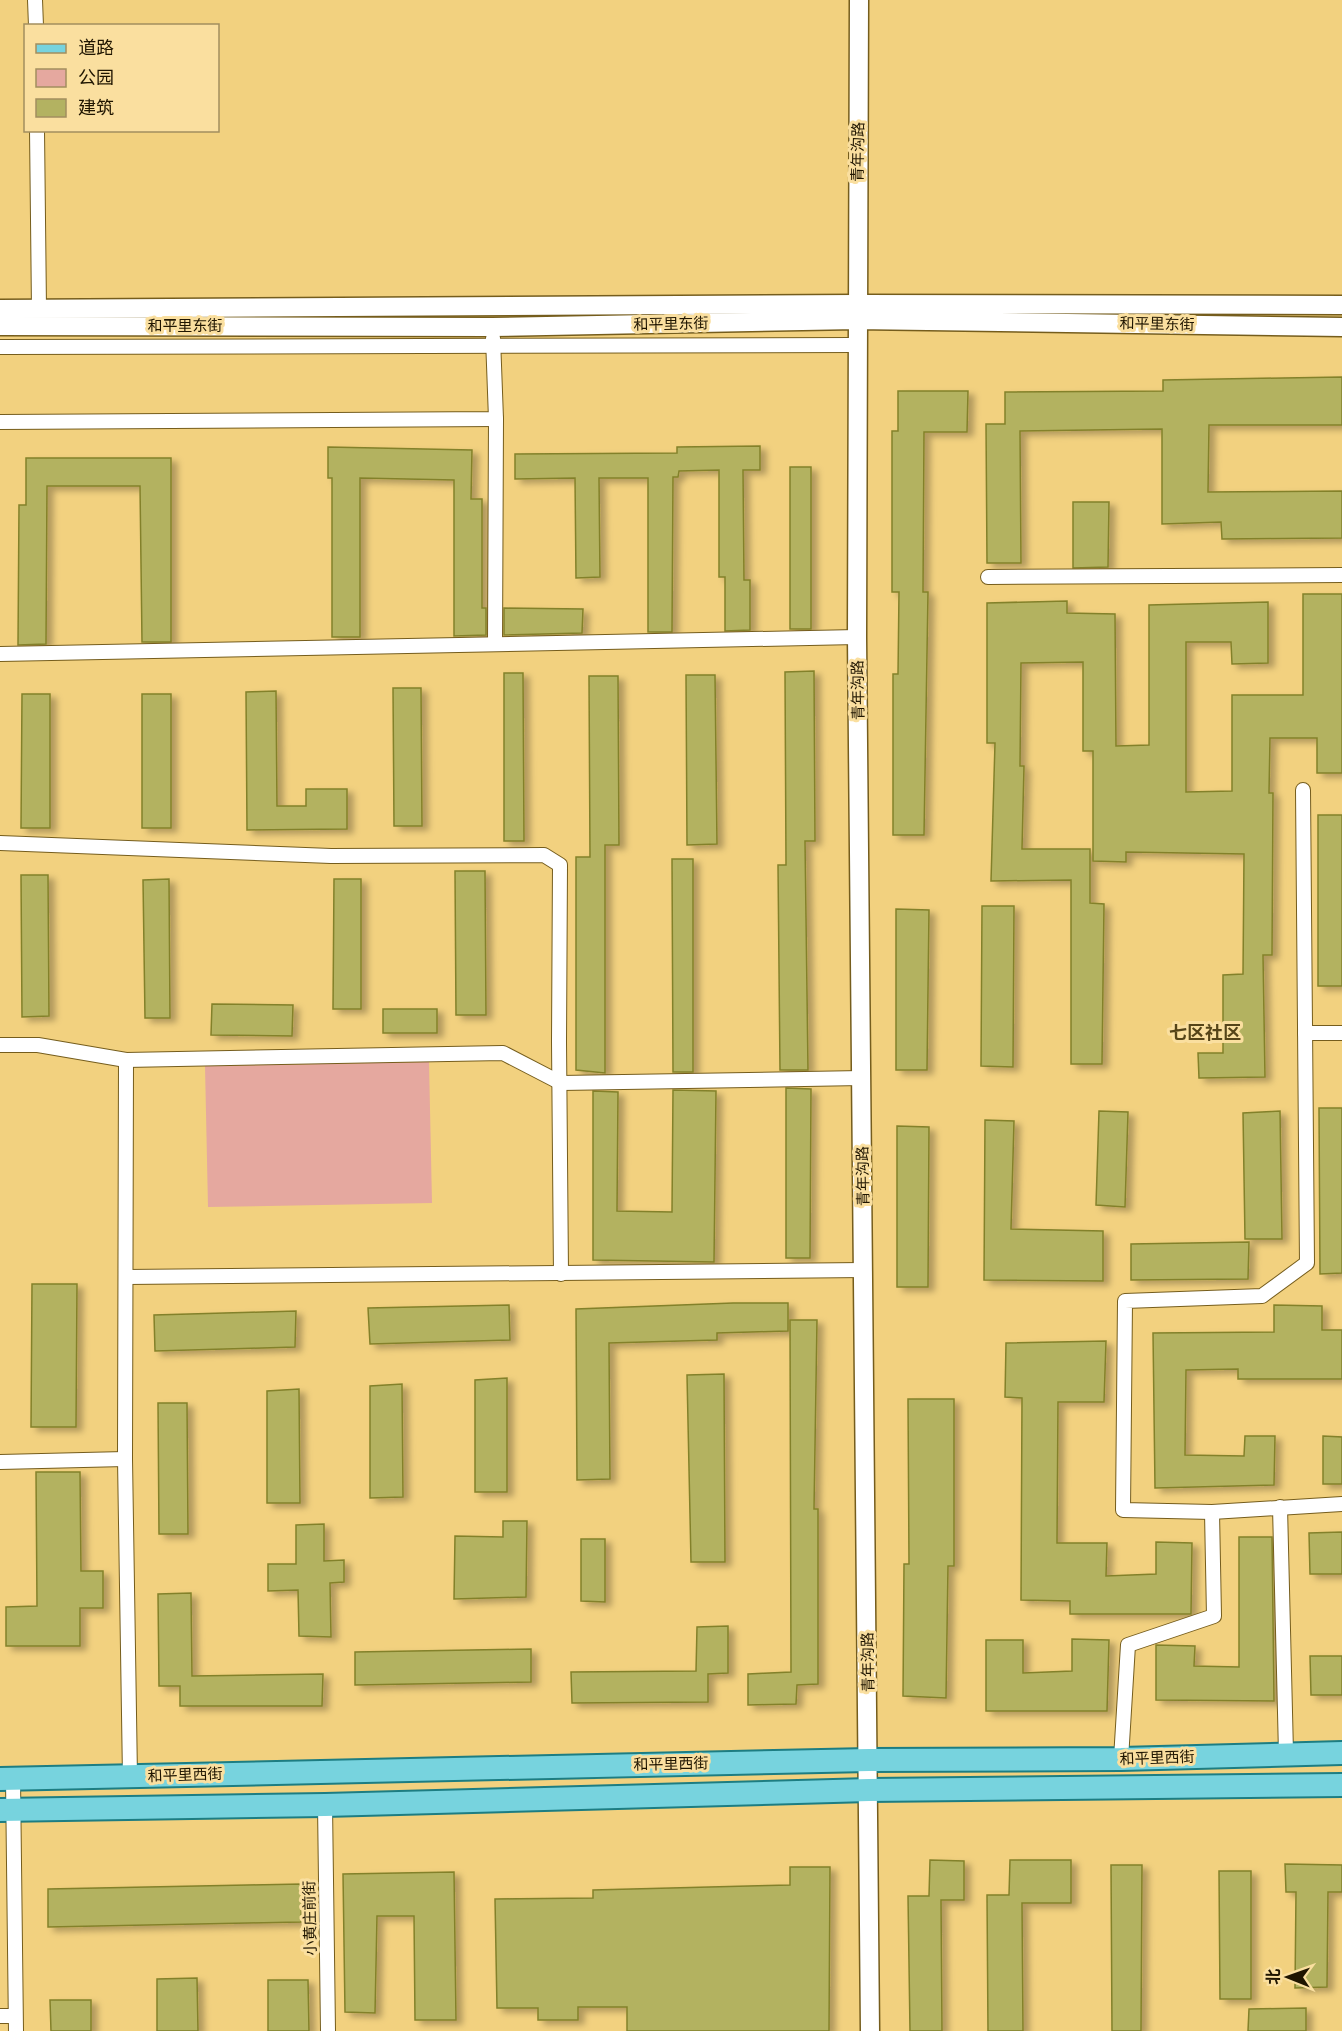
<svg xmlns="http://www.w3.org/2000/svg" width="1342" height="2031" font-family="'Noto Serif','Noto Sans SC',serif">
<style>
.green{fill:#e5a89f}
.building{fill:#b3b261;stroke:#83812a;stroke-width:1.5;filter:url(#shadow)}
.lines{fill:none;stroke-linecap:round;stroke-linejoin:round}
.minor-casing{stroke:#755d1d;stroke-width:16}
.tertiary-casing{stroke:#755d1d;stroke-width:21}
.primary-casing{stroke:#1d7d82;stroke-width:26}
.minor{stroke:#fff;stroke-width:14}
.tertiary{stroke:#fff;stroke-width:18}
.primary{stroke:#77d3de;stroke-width:22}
.labels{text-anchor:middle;stroke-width:6;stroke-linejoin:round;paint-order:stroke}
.street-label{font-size:15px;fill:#1f1500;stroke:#fadf9f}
.quarter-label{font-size:18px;font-weight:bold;fill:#554418;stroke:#fadf9f}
</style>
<defs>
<filter id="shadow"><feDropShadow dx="6" dy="4" stdDeviation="3" flood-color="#0004"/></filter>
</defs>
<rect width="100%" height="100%" fill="#f2d17f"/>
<!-- green -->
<path class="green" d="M429,1062L432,1203L208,1207L205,1066Z"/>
<!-- building -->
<g class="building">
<path d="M1342,377V425H1209L1208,492L1342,491V538L1222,539L1221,522L1162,524V429L1020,431L1021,563H987L986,424H1005V392L1163,391V380Z"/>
<path d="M898,391H968L967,432H924L923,592H928L924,835H893V674H898L899,592H892V431H898Z"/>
<path d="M760,446V470H743L744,580H750V630L725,631V577H719V470L679,471L678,477H673L672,632H648V478H599L600,577L576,578L575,478L515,479V454L677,453V447Z"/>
<path d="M328,447L472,450L471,499H482V608H486V635L454,636V480L360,478V637H332V478H328Z"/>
<path d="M26,458H171V642H142L140,486H47L46,644L18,645L19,505H26Z"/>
<rect x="790" y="467" width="21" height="162"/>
<path d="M1073,502H1109L1108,567L1073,568Z"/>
<path d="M1303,594H1342V773H1317V738H1270L1269,793H1273L1272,955H1263L1265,1077L1199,1078L1198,1053H1223V975L1243,974L1244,854L1126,852V862L1093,861V751H1083V662L1021,663L1020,766H1024L1022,849H1090V903L1104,904L1102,1064H1071V880L991,881L995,743H987V603L1067,601V613L1115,614L1116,746L1149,745V605L1268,602V663L1232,664L1231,642H1186V792L1232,791V695H1303Z"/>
<path d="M504,608L583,609L582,633L504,635Z"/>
<path d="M814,671L815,841H805L808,1070H780L778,865H786L785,672Z"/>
<path d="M504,673H523L524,841H504Z"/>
<path d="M686,675H715L717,844L687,845Z"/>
<path d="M589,676H618L619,845H605V1073L576,1070V857H590Z"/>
<path d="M393,688H421L422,826H394Z"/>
<path d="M276,691L277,806H306V789H347V829L247,830L246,692Z"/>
<path d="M22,694H50V828H21Z"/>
<rect x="142" y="694" width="29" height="134"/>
<rect x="1318" y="815" width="24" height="171"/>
<path d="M672,859H693V1072H673Z"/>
<path d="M455,871H485L486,1015H456Z"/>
<path d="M21,875H48L49,1016L22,1017Z"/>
<path d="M169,879L170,1018H145L143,880Z"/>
<path d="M334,879H361V1009H333Z"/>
<path d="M982,906H1014L1013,1067L981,1066Z"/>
<path d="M896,909L929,910L927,1070H896Z"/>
<path d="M212,1004L293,1005L292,1036L211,1035Z"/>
<rect x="383" y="1009" width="54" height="24"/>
<path d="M786,1088L811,1089L810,1258H786Z"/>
<path d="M673,1090L716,1091L714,1262L593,1260V1091L618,1092L617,1211L672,1212Z"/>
<path d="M1319,1108H1342V1273L1320,1274Z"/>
<path d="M1099,1111L1128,1112L1125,1207L1096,1205Z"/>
<path d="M1280,1111L1282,1239H1245L1243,1113Z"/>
<path d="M985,1120L1014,1121L1011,1229L1103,1231V1281L984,1280Z"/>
<path d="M897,1126L929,1127L928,1287H897Z"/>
<path d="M1249,1242L1248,1279L1131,1280V1244Z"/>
<path d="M32,1284H77L76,1427H31Z"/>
<path d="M733,1303H788V1331L717,1333V1340L609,1343L610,1479L577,1480L576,1309Z"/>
<path d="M509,1305L510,1340L370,1344L368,1308Z"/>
<path d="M1274,1305L1322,1306V1330H1342V1379H1238V1369L1186,1370L1185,1455L1244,1456L1245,1436H1275L1274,1485L1155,1488L1153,1333L1274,1332Z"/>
<path d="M296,1311L295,1347L155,1351L154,1315Z"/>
<path d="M790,1320H817L814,1509H818V1684L797,1685L796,1704L748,1705V1674L791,1672Z"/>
<path d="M1106,1341L1104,1402H1058L1057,1543H1107L1106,1576L1156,1574V1542L1192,1543L1191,1614H1070V1601L1021,1600L1022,1398L1005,1397L1006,1343Z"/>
<path d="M724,1374L725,1562H691L687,1375Z"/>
<path d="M507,1378V1492H475V1380Z"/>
<path d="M402,1384L403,1497L370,1498V1386Z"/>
<path d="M299,1389L300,1503H267V1391Z"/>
<path d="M908,1399H954V1566H948L946,1698L903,1696L904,1564H909Z"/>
<path d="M158,1403H187L188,1534H159Z"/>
<path d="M1323,1436L1342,1437V1484H1323Z"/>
<path d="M36,1472H80L81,1571H103V1608H80V1646H6V1607L37,1606Z"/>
<path d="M503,1521H527L526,1597L454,1599L455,1536L503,1537Z"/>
<path d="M324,1524V1561L344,1560V1582L330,1583L331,1637L299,1636L298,1590L268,1591V1564H296V1525Z"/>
<path d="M1342,1532V1574H1310L1309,1533Z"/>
<path d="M1239,1537H1272L1274,1701L1156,1700V1645L1195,1646L1194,1666L1239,1667Z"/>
<path d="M581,1539H605V1602L581,1601Z"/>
<path d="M191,1593L192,1676L323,1674L322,1706H180V1686H159L158,1594Z"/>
<path d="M728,1626V1673L708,1674V1702L572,1703L571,1672L696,1671L697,1627Z"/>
<path d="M1072,1639L1109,1640L1107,1711H986V1640H1023V1673L1072,1671Z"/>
<path d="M531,1649V1682L355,1685V1652Z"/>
<path d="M1310,1656H1342V1695H1311Z"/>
<path d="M930,1860L964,1861V1900H941L942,2031H910L908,1896H929Z"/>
<path d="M1010,1860H1071V1903H1022L1023,2031H988L987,1895H1009Z"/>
<path d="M1285,1864L1342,1865V1892H1328L1327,1987L1295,1988L1296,1892H1286Z"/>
<path d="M1111,1865H1142L1141,2031H1112Z"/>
<path d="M790,1867H830L829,2031H627V2007H578V2020H538V2008H497L495,1899L593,1898V1890L790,1885Z"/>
<path d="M1219,1871H1251V1999H1220Z"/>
<path d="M454,1872L456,2020H415L414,1916H377L375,2013L345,2012L343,1874Z"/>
<path d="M302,1884L301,1922L48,1927V1889Z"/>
<path d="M197,1978L198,2031H157V1979Z"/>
<path d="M268,1980H308L309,2031H268Z"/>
<path d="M50,2000H91V2031H51Z"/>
<path d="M1306,2008V2031H1248L1249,2009Z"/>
</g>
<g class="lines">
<defs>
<g id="minor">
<path d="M35,0L36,26"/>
<path d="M37,130L39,309"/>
<path d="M0,347L856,345"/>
<path d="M0,422L496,419L493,338"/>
<path d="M988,577L1342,575"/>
<path d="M495,644L496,419"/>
<path d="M0,654L857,637"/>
<path d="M1303,790L1307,1263L1262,1296L1125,1301L1123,1510L1212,1512L1342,1504"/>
<path d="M0,843L331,856L544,855L560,865L559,1042L561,1274"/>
<path d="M1305,1033H1342"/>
<path d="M0,1045H38L126,1060L503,1053L561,1083L862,1078"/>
<path d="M126,1060L125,1459L130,1777"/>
<path d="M126,1277L864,1270"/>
<path d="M0,1462L125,1459"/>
<path d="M1280,1507L1286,1753"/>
<path d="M1121,1759L1128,1645L1214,1616L1212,1512"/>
<path d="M13,1779L16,2031"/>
<path d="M325,1805L328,2031"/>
<path d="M0,2016H15"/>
</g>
<g id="tertiary">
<path d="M859,0L857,637L870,2031"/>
<path d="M0,309L856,304L1342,305"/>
<path d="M0,326L492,327L856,320L1342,327"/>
</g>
<g id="primary">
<path d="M0,1779L869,1760L1121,1759L1342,1753"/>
<path d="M0,1810L325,1805L869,1790L1342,1785"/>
</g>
</defs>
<!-- minor casing -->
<use href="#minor" class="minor-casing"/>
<!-- tertiary casing -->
<use href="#tertiary" class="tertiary-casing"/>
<!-- primary casing -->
<use href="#primary" class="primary-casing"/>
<!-- minor -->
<use href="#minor" class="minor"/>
<!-- tertiary -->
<use href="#tertiary" class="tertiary"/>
<!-- primary -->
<use href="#primary" class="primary"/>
</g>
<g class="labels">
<!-- street labels -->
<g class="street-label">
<text transform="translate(858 152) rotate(-89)" y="5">青年沟路</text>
<text transform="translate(671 324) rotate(-1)" y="5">和平里东街</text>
<text transform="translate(1157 324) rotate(1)" y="5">和平里东街</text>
<text x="185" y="331">和平里东街</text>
<text transform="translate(858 690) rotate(-91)" y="5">青年沟路</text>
<text transform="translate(863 1176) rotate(-91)" y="5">青年沟路</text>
<text transform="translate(868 1662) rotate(-91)" y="5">青年沟路</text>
<text transform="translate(1157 1758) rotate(-2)" y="5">和平里西街</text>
<text transform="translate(671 1764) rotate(-1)" y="5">和平里西街</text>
<text transform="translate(185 1775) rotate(-2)" y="5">和平里西街</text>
<text transform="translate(310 1918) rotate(-91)" y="5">小黄庄前街</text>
</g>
<!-- quarter labels -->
<g class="quarter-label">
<text x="1205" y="1039">七区社区</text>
</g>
</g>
<!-- legend -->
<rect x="24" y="24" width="195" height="108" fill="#fadf9f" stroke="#a28e5f" stroke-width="1.5"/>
<rect x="36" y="44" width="30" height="9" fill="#77d3de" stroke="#a28e5f" stroke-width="1.5"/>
<text x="78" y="54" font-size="18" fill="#1f1500">道路</text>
<rect x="36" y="69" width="30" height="18" fill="#e5a89f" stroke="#a28e5f" stroke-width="1.5"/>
<text x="78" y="84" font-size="18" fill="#1f1500">公园</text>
<rect x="36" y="99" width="30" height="18" fill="#b3b261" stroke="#a28e5f" stroke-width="1.5"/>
<text x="78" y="114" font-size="18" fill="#1f1500">建筑</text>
<!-- north arrow -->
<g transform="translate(1288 1977) rotate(271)" stroke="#fadf9f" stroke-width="4.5" paint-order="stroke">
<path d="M0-4.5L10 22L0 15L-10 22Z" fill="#1f1500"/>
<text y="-9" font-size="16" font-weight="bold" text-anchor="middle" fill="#1f1500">北</text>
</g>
</svg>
